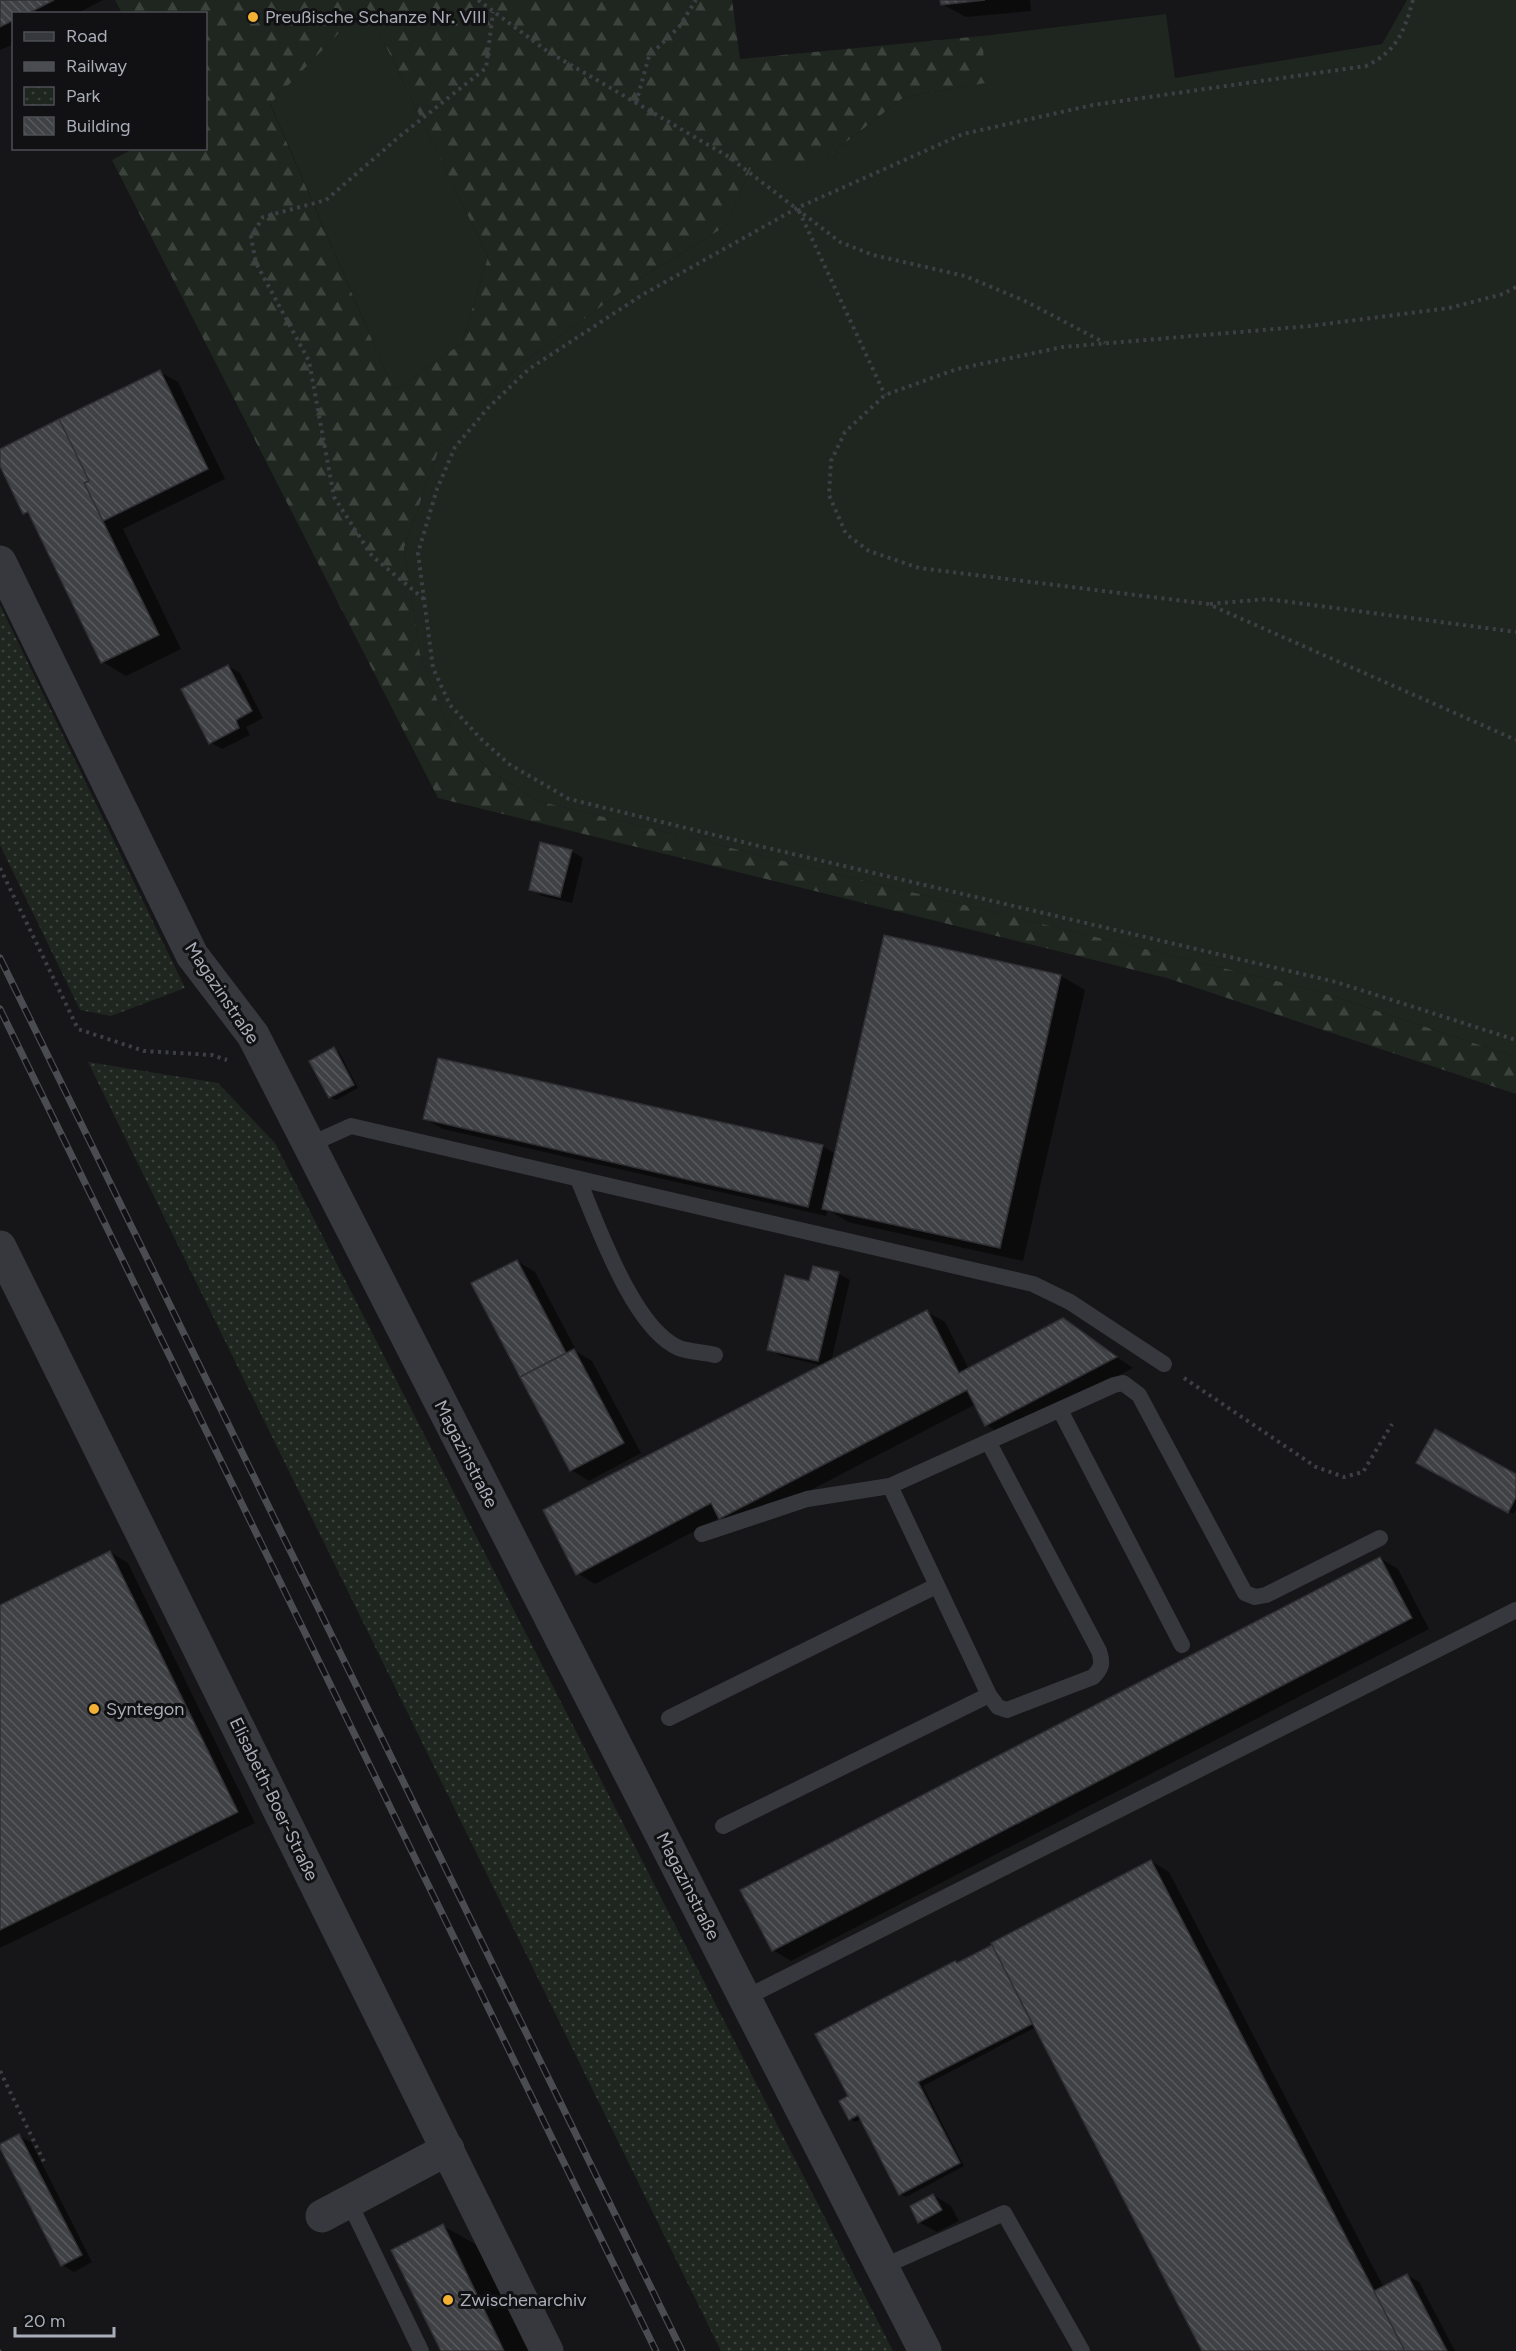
<svg xmlns="http://www.w3.org/2000/svg" width="1516" height="2351" font-family="Figtree,sans-serif">
<style>
.grass{fill:#1e261f}
.forest{fill:url(#forest-firs);fill-rule:evenodd}
.park{fill:url(#park-dots)}
.shadow{fill:#0007}
.building{fill:url(#building-back-hatch);stroke:#303034;stroke-width:1.5}
.lines{fill:none;stroke-linecap:round;stroke-linejoin:round}
.path{stroke:#3d3f44;stroke-width:4;stroke-dasharray:3 4.5;stroke-linecap:butt}
.lane{stroke:#37383d;stroke-width:16}
.street{stroke:#37383d;stroke-width:33}
.tram{stroke:#4a4c52;stroke-width:1.5}
.rail-casing{stroke:#4a4c52;stroke-width:7}
.rail{stroke:#111113;stroke-width:4.5;stroke-dasharray:14;stroke-linecap:butt}
.poi-dot{fill:#f2b134;stroke:#111113;stroke-width:2}
.labels{text-anchor:middle;stroke-width:6;stroke-linejoin:round;paint-order:stroke}
.poi-label{font-size:18px;fill:#a8adb8;stroke:#111113;text-anchor:start}
.street-label{font-size:18px;fill:#a8adb8;stroke:#111113}
</style>
<defs>
<pattern id="forest-firs" width="22" height="20" patternUnits="userSpaceOnUse" patternTransform="scale(1.5)"><rect width="22" height="20" fill="#1e261f"/><path d="M5 1l3.5 6h-7zM16 11l3.5 6h-7z" fill="#3c433d"/></pattern>
<pattern id="park-dots" width="8" height="8" patternUnits="userSpaceOnUse" patternTransform="scale(1.5)"><rect width="8" height="8" fill="#1e261f"/><path d="M2 2h.1M6 6h.1" fill="none" stroke="#3c433d" stroke-width="1.8" stroke-linecap="round"/></pattern>
<pattern id="building-back-hatch" width="6" height="6" patternUnits="userSpaceOnUse" patternTransform="scale(1.5)"><rect width="6" height="6" fill="#404145"/><path d="M-1 5l2 2M0 0l6 6M5-1l2 2" fill="none" stroke="#595a5e"/></pattern>
</defs>
<rect width="100%" height="100%" fill="#161618"/>
<!-- grass -->
<g class="grass">
<path d="M1407,0H1516V1057L1317,991L538,801L490,771L465,745L444,718L420,654L404,548L440,446L520,365L639,279L726,226L753,163H819L904,97L985,83L982,36L1166,14L1175,78L1382,44Z"/>
<path d="M366,5L488,257L462,343L394,391L270,103Z"/>
</g>
<!-- forest -->
<path class="forest" d="M115,0H732L740,59L982,36L986,83L904,97L819,163H753L726,226L639,279L520,365L440,446L404,548L420,654L444,718L465,745L490,771L538,801L1317,991L1516,1057V1094L1167,978L438,798L112,160L133,149L206,148V14L122,13ZM366,5L488,257L462,343L394,391L270,104Z"/>
<!-- park -->
<g class="park">
<path d="M0,605L185,988L111,1016L80,1010L0,845Z"/>
<path d="M88,1062L218,1083L275,1143L893,2351H721Z"/>
</g>
<!-- shadow -->
<g class="shadow">
<path d="M0,0H103L76,14H14V44L0,50Z"/>
<path d="M942,0H1030L1031,11L966,17L942,4Z"/>
<path d="M160,372L178,382L225,479L123,529L181,649L126,676L103,662L32,517L24,513L0,462V450Z"/>
<path d="M228,666L240,673L263,718L246,727L250,735L222,749L210,742Z"/>
<path d="M571,851L583,858L572,903L542,896L531,889Z"/>
<path d="M885,937L1061,976L1085,990L1023,1261L848,1222L828,1210L826,1216L443,1129L425,1119L822,1146L836,1154Z"/>
<path d="M334,1049L339,1052L358,1088L336,1100L330,1097Z"/>
<path d="M517,1261L535,1272L577,1352L592,1361L641,1453L589,1481L571,1470L473,1284Z"/>
<path d="M839,1274L850,1280L831,1362L927,1312L945,1322L969,1369L1063,1320L1133,1368L1004,1435L986,1425L976,1404L738,1528L719,1518L595,1584L577,1573L824,1366L781,1356L769,1349L811,1283Z"/>
<path d="M1418,1462L1516,1475V1510L1513,1514Z"/>
<path d="M110,1552L128,1563L255,1823L0,1948V1606Z"/>
<path d="M1380,1558L1398,1569L1429,1629L791,1961L773,1950Z"/>
<path d="M1151,1861L1169,1872L1384,2288L1407,2275L1419,2282L1455,2351H1203L1036,2027L923,2086L964,2166L906,2197L900,2194L861,2119L855,2122L850,2119V2097L959,1964L992,1947L996,1949Z"/>
<path d="M19,2136L31,2142L92,2262L74,2272L62,2265Z"/>
<path d="M933,2195L951,2206L959,2221L937,2232L919,2222Z"/>
<path d="M443,2226L477,2245L528,2351H442Z"/>
</g>
<!-- building -->
<g class="building">
<path d="M0,0H54L27,14H14V20L0,27Z"/>
<path d="M940,0H985L941,5Z"/>
<path d="M160,370L208,469L103,521L84,483L89,481L59,419Z"/>
<path d="M59,419L89,481L84,483L159,635L101,663L28,512L23,514L0,466V449Z"/>
<path d="M228,665L252,711L236,720L239,728L209,744L181,689Z"/>
<path d="M540,842L572,850L560,897L529,890Z"/>
<path d="M884,935L1061,975L1000,1248L822,1209Z"/>
<path d="M334,1047L354,1085L329,1098L309,1061Z"/>
<path d="M438,1058L823,1145L808,1207L423,1119Z"/>
<path d="M517,1260L566,1353L520,1377L471,1283Z"/>
<path d="M813,1266L839,1272L818,1361L767,1350L785,1275L809,1281Z"/>
<path d="M927,1310L959,1373L1063,1318L1117,1357L985,1426L967,1390L719,1519L711,1503L576,1575L543,1510Z"/>
<path d="M574,1349L624,1443L570,1471L520,1377Z"/>
<path d="M1435,1429L1516,1474V1497L1508,1513L1416,1463Z"/>
<path d="M110,1551L238,1812L0,1930V1605Z"/>
<path d="M1380,1557L1412,1618L772,1951L740,1890Z"/>
<path d="M1151,1860L1374,2291L1405,2351H1202L992,1945L991,1943Z"/>
<path d="M992,1945L1032,2024L918,2082L960,2163L899,2195L858,2115L849,2120L839,2101L848,2096L815,2034L955,1961L957,1963Z"/>
<path d="M19,2134L82,2255L61,2266L0,2148V2144Z"/>
<path d="M933,2194L942,2210L918,2223L910,2206Z"/>
<path d="M443,2224L504,2351H441L391,2250Z"/>
<path d="M1407,2274L1447,2351H1405L1374,2291Z"/>
</g>
<g class="lines">
<!-- path -->
<g class="path">
<path d="M478,0L547,51L729,157L840,242L873,255L965,276L1025,301L1105,343"/>
<path d="M1413,0C1404,32 1397,51 1366,66L1093,105L963,134L797,208L642,295L529,369L488,408L455,447L437,489L418,553L433,668L450,705L480,738L509,764L569,799L755,845L1336,982L1516,1040"/>
<path d="M636,103L649,56L679,27L696,0"/>
<path d="M799,211L885,395"/>
<path d="M1516,287L1503,294L1449,308L1310,326L1063,347L957,369L885,395L845,432L831,461L829,495L846,534L869,551L919,568L1208,604L1516,740"/>
<path d="M424,599L372,556L334,497L309,361L256,263L251,237L263,217L326,200L400,136L486,68L493,12"/>
<path d="M1210,604L1267,599L1516,632"/>
<path d="M0,868L78,1029L144,1051L212,1055L227,1060"/>
<path d="M1184,1378L1316,1467L1344,1477L1363,1472L1392,1424"/>
<path d="M0,2071L44,2162"/>
</g>
<!-- lane -->
<g class="lane">
<path d="M309,1145L351,1126L1033,1284L1070,1302L1164,1364"/>
<path d="M578,1179C597,1223 633,1329 679,1348C689,1352 704,1352 715,1355"/>
<path d="M1060,1410L1182,1645"/>
<path d="M890,1486L989,1695L998,1707L1007,1710L1093,1677C1102,1668 1103,1663 1099,1651L989,1443"/>
<path d="M702,1534L807,1499L890,1486L1114,1385L1123,1383L1139,1395L1245,1593L1255,1597L1266,1595L1380,1538"/>
<path d="M669,1718L936,1586"/>
<path d="M723,1826L989,1695"/>
<path d="M745,1998L1516,1610"/>
<path d="M349,2202L421,2351"/>
<path d="M882,2267L1004,2213L1082,2351"/>
</g>
<!-- street -->
<g class="street">
<path d="M0,562L192,955L253,1035L925,2351"/>
<path d="M0,1247L547,2351"/>
<path d="M322,2216L448,2149"/>
</g>
<!-- tram -->
<path class="tram" d="M0,2350L1,2351"/>
<defs>
<g id="rail">
<path d="M0,958L682,2351"/>
<path d="M0,1009L656,2351"/>
</g>
</defs>
<!-- rail casing -->
<use href="#rail" class="rail-casing"/>
<!-- rail -->
<use href="#rail" class="rail"/>
</g>
<!-- markers -->
<g class="poi-dot">
<circle cx="253" cy="17" r="6"/>
<circle cx="94" cy="1709" r="6"/>
<circle cx="448" cy="2300" r="6"/>
</g>
<g class="labels">
<!-- poi labels -->
<g class="poi-label">
<text x="265" y="23">Preußische Schanze Nr. VIII</text>
<text x="106" y="1715">Syntegon</text>
<text x="460" y="2306">Zwischenarchiv</text>
</g>
<!-- street labels -->
<g class="street-label">
<text transform="translate(222 993) rotate(56)" y="6">Magazinstraße</text>
<text transform="translate(466 1454) rotate(63)" y="6">Magazinstraße</text>
<text transform="translate(274 1799) rotate(64)" y="6">Elisabeth-Boer-Straße</text>
<text transform="translate(688 1886) rotate(63)" y="6">Magazinstraße</text>
</g>
</g>
<!-- legend -->
<rect x="12" y="12" width="195" height="138" fill="#111113" stroke="#4d4f55" stroke-width="1.5"/>
<rect x="24" y="32" width="30" height="9" fill="#37383d" stroke="#4d4f55" stroke-width="1.5"/>
<text x="66" y="42" font-size="18" fill="#a8adb8">Road</text>
<rect x="24" y="62" width="30" height="9" fill="#4a4c52" stroke="#4d4f55" stroke-width="1.5"/>
<text x="66" y="72" font-size="18" fill="#a8adb8">Railway</text>
<rect x="24" y="87" width="30" height="18" fill="url(#park-dots)" stroke="#4d4f55" stroke-width="1.5"/>
<text x="66" y="102" font-size="18" fill="#a8adb8">Park</text>
<rect x="24" y="117" width="30" height="18" fill="url(#building-back-hatch)" stroke="#4d4f55" stroke-width="1.5"/>
<text x="66" y="132" font-size="18" fill="#a8adb8">Building</text>
<!-- scale -->
<path d="M15 2327v9h99v-9" fill="none" stroke="#a8adb8" stroke-width="3"/>
<text x="24" y="2327" font-size="18" fill="#a8adb8" stroke="#111113" stroke-width="4.5" paint-order="stroke">20 m</text>
</svg>
